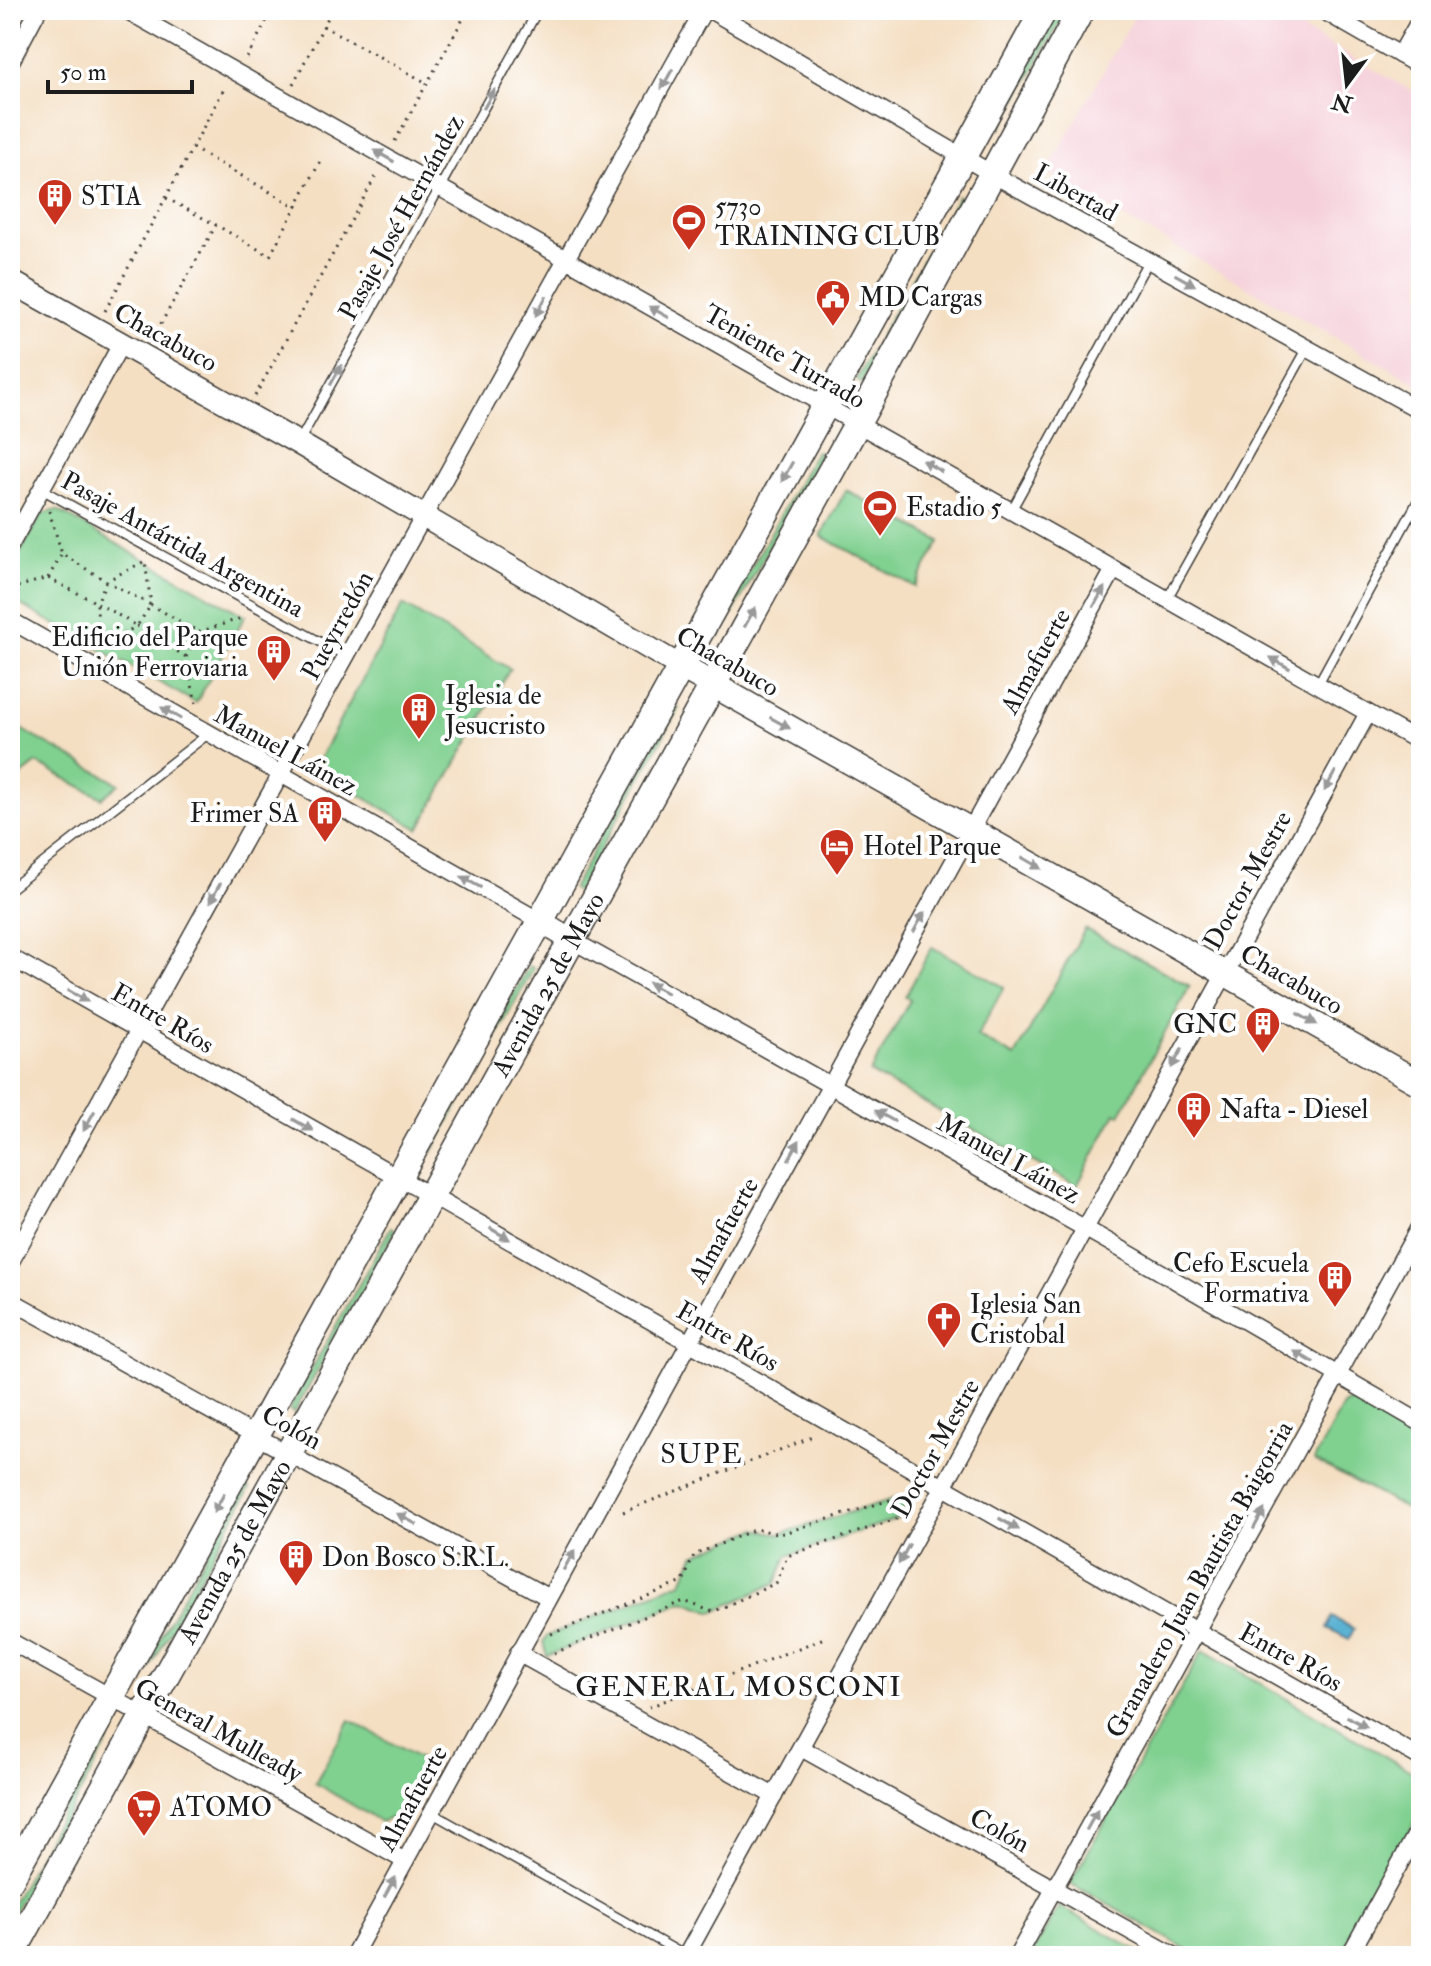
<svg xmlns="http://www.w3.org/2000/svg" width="1431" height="1966" font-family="'IM FELL Double Pica',serif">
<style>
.built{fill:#f5cfd9}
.green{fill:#80d090;stroke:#4e7656;stroke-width:2}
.water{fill:#53aed1;stroke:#386576;stroke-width:2}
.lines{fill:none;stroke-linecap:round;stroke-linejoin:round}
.service-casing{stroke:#3c3935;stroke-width:11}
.minor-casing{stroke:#3c3935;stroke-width:19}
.tertiary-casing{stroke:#3c3935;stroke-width:25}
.secondary-casing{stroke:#3c3935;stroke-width:27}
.primary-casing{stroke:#3c3935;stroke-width:29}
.path{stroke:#3c3935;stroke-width:3;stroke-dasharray:2 6;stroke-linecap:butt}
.service{stroke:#fff;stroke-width:8}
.minor{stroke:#fff;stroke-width:16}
.tertiary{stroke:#fff;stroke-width:22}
.secondary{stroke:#fff;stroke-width:24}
.primary{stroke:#fff;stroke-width:26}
.oneway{fill:#999}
.labels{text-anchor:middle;stroke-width:8;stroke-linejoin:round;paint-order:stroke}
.street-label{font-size:26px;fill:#1c1c1c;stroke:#fff}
.poi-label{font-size:26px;fill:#1c1c1c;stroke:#fff;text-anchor:start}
.neighbourhood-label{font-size:28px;letter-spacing:2px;fill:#1c1c1c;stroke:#fff}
</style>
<rect width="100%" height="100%" fill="#fff"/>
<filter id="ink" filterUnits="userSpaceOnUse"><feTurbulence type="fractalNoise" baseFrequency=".0125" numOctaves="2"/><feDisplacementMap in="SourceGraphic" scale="16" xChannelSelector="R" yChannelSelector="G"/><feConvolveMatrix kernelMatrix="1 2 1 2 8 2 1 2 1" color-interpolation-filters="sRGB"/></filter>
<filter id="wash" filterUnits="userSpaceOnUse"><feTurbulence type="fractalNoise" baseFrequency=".006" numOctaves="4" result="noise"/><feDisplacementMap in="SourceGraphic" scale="32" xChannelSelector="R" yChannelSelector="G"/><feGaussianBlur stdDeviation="1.8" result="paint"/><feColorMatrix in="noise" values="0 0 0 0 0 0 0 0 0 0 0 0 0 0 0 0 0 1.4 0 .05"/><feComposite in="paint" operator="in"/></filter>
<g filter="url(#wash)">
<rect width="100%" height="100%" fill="#f4dfc3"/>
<!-- built -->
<path class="built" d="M1138,10H1268L1421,96V386L1046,173Z"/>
<!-- green -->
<g class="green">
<path d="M1060,10H1067L1001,128L996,126Z"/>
<path d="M958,196L963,199L861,383L856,380Z"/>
<path d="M816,451L821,454L719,638L714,635Z"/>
<path d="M846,490L940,541L915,587L821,536Z"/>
<path d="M57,510L245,616L196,703L10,599V572L42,514Z"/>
<path d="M403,605L510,669L419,829L325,775L320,757Z"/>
<path d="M674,706L679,708L577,892L572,889Z"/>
<path d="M10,723L119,784L102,798L37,763L10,784Z"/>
<path d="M1085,929L1190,986L1120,1115L1116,1113L1077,1186L870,1073L910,1000L905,997L932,947L1004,987L977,1036L1015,1057Z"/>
<path d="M529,966L534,968L432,1152L427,1149Z"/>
<path d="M391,1227L396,1230L294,1413L289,1410Z"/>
<path d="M1353,1400L1421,1438V1517L1314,1460L1343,1405Z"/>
<path d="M245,1485L250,1488L148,1671L143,1668Z"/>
<path d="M900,1497L905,1516L787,1556L776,1583L713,1612L684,1601L547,1656L543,1642L547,1636L682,1582L694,1555L756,1529L780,1534Z"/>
<path d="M1203,1650L1421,1777V1811L1339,1956H1199L1070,1883Z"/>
<path d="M350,1720L429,1764L400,1815L381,1822L315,1783Z"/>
<path d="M104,1738L109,1741L10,1919V1907Z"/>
<path d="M1059,1906L1147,1956H1031Z"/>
</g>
<!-- water -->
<path class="water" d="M1332,1617L1354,1629L1349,1639L1327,1628Z"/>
</g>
<g filter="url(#ink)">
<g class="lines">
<defs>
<g id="service">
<path d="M299,442L538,10"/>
<path d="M41,489L346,656"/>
<path d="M1011,511L1148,261"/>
<path d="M1167,599L1307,349"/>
<path d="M1318,684L1421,495"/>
<path d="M10,889L208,734"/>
<path d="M432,1813L686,1956"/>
</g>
<g id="minor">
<path d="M126,10L1421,743"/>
<path d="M710,10L994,175L1421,411"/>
<path d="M1322,10L1421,67"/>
<path d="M1400,55L1421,18"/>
<path d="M10,63L38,10"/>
<path d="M10,546L121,344"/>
<path d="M10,620L538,920"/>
<path d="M570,939L1109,1242L1421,1423"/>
<path d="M10,957L1421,1758"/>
<path d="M10,1263L704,10"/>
<path d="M10,1300L549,1598"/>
<path d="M10,1641L405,1861"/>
<path d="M518,1653L774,1796"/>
<path d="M801,1748L1175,1956"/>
<path d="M353,1956L1114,569"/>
<path d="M686,1956L1368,713"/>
<path d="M1017,1956L1421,1224"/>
<path d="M1349,1956L1421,1825"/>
</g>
<g id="tertiary">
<path d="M10,281L298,443L678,665"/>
<path d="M538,920L570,939"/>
</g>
<path id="secondary" d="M678,665L1421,1084"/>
<g id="primary">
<path d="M10,1880L1044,10"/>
<path id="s1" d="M11,1956L857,424L1081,10"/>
</g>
</defs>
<!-- service casing -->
<use href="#service" class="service-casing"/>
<!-- minor casing -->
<use href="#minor" class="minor-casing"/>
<!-- tertiary casing -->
<use href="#tertiary" class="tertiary-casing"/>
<!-- secondary casing -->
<use href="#secondary" class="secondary-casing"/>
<!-- primary casing -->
<use href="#primary" class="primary-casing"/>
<!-- path -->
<g class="path">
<path d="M323,26L427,83"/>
<path d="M247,58L272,10"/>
<path d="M293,84L332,10"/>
<path d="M395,141L468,10"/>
<path d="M192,148L297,207"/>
<path d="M166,198L216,225"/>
<path d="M105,311L225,87"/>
<path d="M153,338L216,225L270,256L322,158"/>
<path d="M255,396L378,172"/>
<path d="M49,511L62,554L106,581L145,561L151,605L199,632L245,617"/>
<path d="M48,578L62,554"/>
<path d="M106,581L151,605L137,626L97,603Z"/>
<path d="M10,589L48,578L97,603L98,648L137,626L186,657L196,703"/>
<path d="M186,657L199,632"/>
<path d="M623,1512L815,1436"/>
<path d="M551,1634L683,1582L694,1555L756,1529L780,1534L900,1497"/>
<path d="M554,1653L684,1601L713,1612L776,1583L787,1556L905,1516"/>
<path d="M649,1707L824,1638"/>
</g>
<!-- service -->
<use href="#service" class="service"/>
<!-- minor -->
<use href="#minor" class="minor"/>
<!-- tertiary -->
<use href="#tertiary" class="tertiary"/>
<!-- secondary -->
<use href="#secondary" class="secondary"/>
<!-- primary -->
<use href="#primary" class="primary"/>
</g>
<!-- one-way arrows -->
<defs><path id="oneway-solid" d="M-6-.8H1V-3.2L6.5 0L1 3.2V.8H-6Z" transform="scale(2)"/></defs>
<g class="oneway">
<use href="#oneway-solid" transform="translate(667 79) rotate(119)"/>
<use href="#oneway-solid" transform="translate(489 99) rotate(-61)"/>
<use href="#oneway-solid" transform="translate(384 156) rotate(-150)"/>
<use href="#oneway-solid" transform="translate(1185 280) rotate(29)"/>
<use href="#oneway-solid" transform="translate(541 306) rotate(119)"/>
<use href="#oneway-solid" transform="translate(659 312) rotate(-151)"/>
<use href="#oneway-solid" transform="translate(336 375) rotate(-61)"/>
<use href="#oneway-solid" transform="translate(932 466) rotate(-150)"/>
<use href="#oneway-solid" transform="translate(787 472) rotate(119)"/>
<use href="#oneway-solid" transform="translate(1099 597) rotate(-61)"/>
<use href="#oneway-solid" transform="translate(750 617) rotate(-61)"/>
<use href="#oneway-solid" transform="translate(1280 663) rotate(-150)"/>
<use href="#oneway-solid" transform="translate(171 713) rotate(-150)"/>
<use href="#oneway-solid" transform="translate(780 723) rotate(29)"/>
<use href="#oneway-solid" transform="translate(1330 781) rotate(119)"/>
<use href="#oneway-solid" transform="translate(1032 863) rotate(30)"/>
<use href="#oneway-solid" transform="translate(471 882) rotate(-151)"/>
<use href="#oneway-solid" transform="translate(215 893) rotate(119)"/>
<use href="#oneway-solid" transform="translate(919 922) rotate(-61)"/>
<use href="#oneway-solid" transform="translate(658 988) rotate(-151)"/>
<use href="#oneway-solid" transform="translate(78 996) rotate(30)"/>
<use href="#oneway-solid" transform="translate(1307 1019) rotate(29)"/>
<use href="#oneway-solid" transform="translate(1177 1058) rotate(119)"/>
<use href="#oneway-solid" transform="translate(885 1116) rotate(-151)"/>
<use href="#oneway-solid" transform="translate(89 1121) rotate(119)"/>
<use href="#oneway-solid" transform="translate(303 1125) rotate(30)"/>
<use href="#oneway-solid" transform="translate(794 1150) rotate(-61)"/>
<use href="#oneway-solid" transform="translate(500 1234) rotate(30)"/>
<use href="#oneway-solid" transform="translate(1304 1357) rotate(-150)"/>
<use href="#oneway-solid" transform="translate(219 1503) rotate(119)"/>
<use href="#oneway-solid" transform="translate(407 1519) rotate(-151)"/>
<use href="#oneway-solid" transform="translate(1259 1519) rotate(-61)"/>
<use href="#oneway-solid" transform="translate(1009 1524) rotate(30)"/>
<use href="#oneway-solid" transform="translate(904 1554) rotate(118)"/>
<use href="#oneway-solid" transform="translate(569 1560) rotate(-61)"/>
<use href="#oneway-solid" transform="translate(1357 1722) rotate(29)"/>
<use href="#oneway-solid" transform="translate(1092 1820) rotate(-61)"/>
<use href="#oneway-solid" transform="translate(390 1887) rotate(-61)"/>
</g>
</g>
<!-- icons -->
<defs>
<symbol id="building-pin" viewBox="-11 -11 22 30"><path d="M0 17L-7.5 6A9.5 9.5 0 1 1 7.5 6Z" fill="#c8321e" stroke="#fff"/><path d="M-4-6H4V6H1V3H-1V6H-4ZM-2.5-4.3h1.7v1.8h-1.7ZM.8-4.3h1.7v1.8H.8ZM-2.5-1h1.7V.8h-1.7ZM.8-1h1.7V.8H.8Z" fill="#fff"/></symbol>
<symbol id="stadium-pin" viewBox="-11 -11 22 30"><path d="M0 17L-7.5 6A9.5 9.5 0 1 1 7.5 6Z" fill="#c8321e" stroke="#fff"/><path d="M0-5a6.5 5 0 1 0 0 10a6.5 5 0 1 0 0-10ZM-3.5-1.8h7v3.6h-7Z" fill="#fff"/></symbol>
<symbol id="civic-pin" viewBox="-11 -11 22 30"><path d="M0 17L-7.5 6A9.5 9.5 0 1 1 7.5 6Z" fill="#c8321e" stroke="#fff"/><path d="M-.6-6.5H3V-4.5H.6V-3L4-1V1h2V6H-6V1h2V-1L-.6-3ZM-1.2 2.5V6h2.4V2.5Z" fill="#fff"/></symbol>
<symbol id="hotel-pin" viewBox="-11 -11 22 30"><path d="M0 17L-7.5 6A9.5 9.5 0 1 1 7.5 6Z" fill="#c8321e" stroke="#fff"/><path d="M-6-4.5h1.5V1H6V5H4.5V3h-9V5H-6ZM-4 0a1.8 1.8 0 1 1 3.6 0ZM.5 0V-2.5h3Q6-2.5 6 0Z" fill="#fff"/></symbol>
<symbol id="church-pin" viewBox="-11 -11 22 30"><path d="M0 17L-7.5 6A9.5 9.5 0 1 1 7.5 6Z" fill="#c8321e" stroke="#fff"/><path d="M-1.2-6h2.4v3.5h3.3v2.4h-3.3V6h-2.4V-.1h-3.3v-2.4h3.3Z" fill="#fff"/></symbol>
<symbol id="supermarket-pin" viewBox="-11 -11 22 30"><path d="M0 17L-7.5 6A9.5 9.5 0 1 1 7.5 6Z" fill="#c8321e" stroke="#fff"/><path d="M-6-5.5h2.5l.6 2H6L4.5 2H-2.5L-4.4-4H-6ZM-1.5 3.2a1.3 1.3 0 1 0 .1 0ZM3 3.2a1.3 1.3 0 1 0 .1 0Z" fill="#fff"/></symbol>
</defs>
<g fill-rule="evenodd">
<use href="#building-pin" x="35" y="176" width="40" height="54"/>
<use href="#stadium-pin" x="669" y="201" width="40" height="54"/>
<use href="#civic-pin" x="813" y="277" width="40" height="54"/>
<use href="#stadium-pin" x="860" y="487" width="40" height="54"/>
<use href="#building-pin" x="254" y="632" width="40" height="54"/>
<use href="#building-pin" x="399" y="690" width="40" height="54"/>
<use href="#building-pin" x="305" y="793" width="40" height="54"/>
<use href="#hotel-pin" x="817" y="826" width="40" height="54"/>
<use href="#building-pin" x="1243" y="1004" width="40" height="54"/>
<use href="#building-pin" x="1174" y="1089" width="40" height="54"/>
<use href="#building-pin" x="1315" y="1258" width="40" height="54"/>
<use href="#church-pin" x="924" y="1299" width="40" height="54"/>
<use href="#building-pin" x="276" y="1537" width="40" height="54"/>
<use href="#supermarket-pin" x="124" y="1787" width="40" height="54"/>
</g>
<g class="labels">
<!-- street labels -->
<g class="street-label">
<text transform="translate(1076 192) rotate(29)" y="9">Libertad</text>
<text transform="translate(401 217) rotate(-61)" y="9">Pasaje José Hernández</text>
<text transform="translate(166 337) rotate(29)" y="9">Chacabuco</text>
<text transform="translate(785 356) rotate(30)" y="9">Teniente Turrado</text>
<text transform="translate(183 544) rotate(29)" y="9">Pasaje Antártida Argentina</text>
<text transform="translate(337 625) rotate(-61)" y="9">Pueyrredón</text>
<text transform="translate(728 661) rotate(30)" y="9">Chacabuco</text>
<text transform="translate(1035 661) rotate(-61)" y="9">Almafuerte</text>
<text transform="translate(286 750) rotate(29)" y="9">Manuel Láinez</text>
<text transform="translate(1247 880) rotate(-61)" y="9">Doctor Mestre</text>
<text transform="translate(1292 979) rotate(30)" y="9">Chacabuco</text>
<text dy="9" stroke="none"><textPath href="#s1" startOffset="1110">Avenida 25 de Mayo</textPath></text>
<text transform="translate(163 1018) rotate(30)" y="9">Entre Ríos</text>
<text transform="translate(1009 1158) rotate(29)" y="9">Manuel Láinez</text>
<text transform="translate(723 1230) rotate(-61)" y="9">Almafuerte</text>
<text transform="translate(728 1336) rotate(30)" y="9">Entre Ríos</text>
<text transform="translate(292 1427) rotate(29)" y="9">Colón</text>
<text transform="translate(935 1448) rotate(-61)" y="9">Doctor Mestre</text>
<text dy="9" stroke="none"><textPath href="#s1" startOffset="462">Avenida 25 de Mayo</textPath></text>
<text transform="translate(1199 1579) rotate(-61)" y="9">Granadero Juan Bautista Baigorria</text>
<text transform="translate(1291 1657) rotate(29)" y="9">Entre Ríos</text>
<text transform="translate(219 1730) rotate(29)" y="9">General Mulleady</text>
<text transform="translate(412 1798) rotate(-61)" y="9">Almafuerte</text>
<text transform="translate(1000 1830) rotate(29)" y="9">Colón</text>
</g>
<!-- poi labels -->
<g class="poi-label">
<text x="81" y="205">STIA</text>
<text x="715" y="215">5730<tspan x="715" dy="30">TRAINING CLUB</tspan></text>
<text x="859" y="306">MD Cargas</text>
<text x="906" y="516">Estadio 5</text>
<text x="248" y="646" text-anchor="end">Edificio del Parque<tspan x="248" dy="30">Unión Ferroviaria</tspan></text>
<text x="445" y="704">Iglesia de<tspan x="445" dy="30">Jesucristo</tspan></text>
<text x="299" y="822" text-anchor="end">Frimer SA</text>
<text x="863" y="855">Hotel Parque</text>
<text x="1237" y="1033" text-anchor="end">GNC</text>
<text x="1220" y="1118">Nafta - Diesel</text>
<text x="1309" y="1272" text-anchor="end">Cefo Escuela<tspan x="1309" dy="30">Formativa</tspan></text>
<text x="970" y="1313">Iglesia San<tspan x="970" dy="30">Cristobal</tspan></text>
<text x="322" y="1566">Don Bosco S.R.L.</text>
<text x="170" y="1816">ATOMO</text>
</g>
<!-- neighbourhood labels -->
<g class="neighbourhood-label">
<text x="702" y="1463">SUPE</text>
<text x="739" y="1696">GENERAL MOSCONI</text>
</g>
</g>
<!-- margin -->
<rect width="1431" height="1966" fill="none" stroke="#fff" stroke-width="40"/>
<!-- north arrow -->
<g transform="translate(1347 84) rotate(195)" stroke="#ffffff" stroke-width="6" paint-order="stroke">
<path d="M0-6L14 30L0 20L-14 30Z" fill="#1c1c1c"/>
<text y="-12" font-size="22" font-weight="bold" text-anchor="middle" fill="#1c1c1c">N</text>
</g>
<!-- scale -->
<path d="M48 80v12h144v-12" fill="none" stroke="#1c1c1c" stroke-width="4"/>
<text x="60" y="80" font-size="24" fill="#1c1c1c" stroke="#ffffff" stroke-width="6" paint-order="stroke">50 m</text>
</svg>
